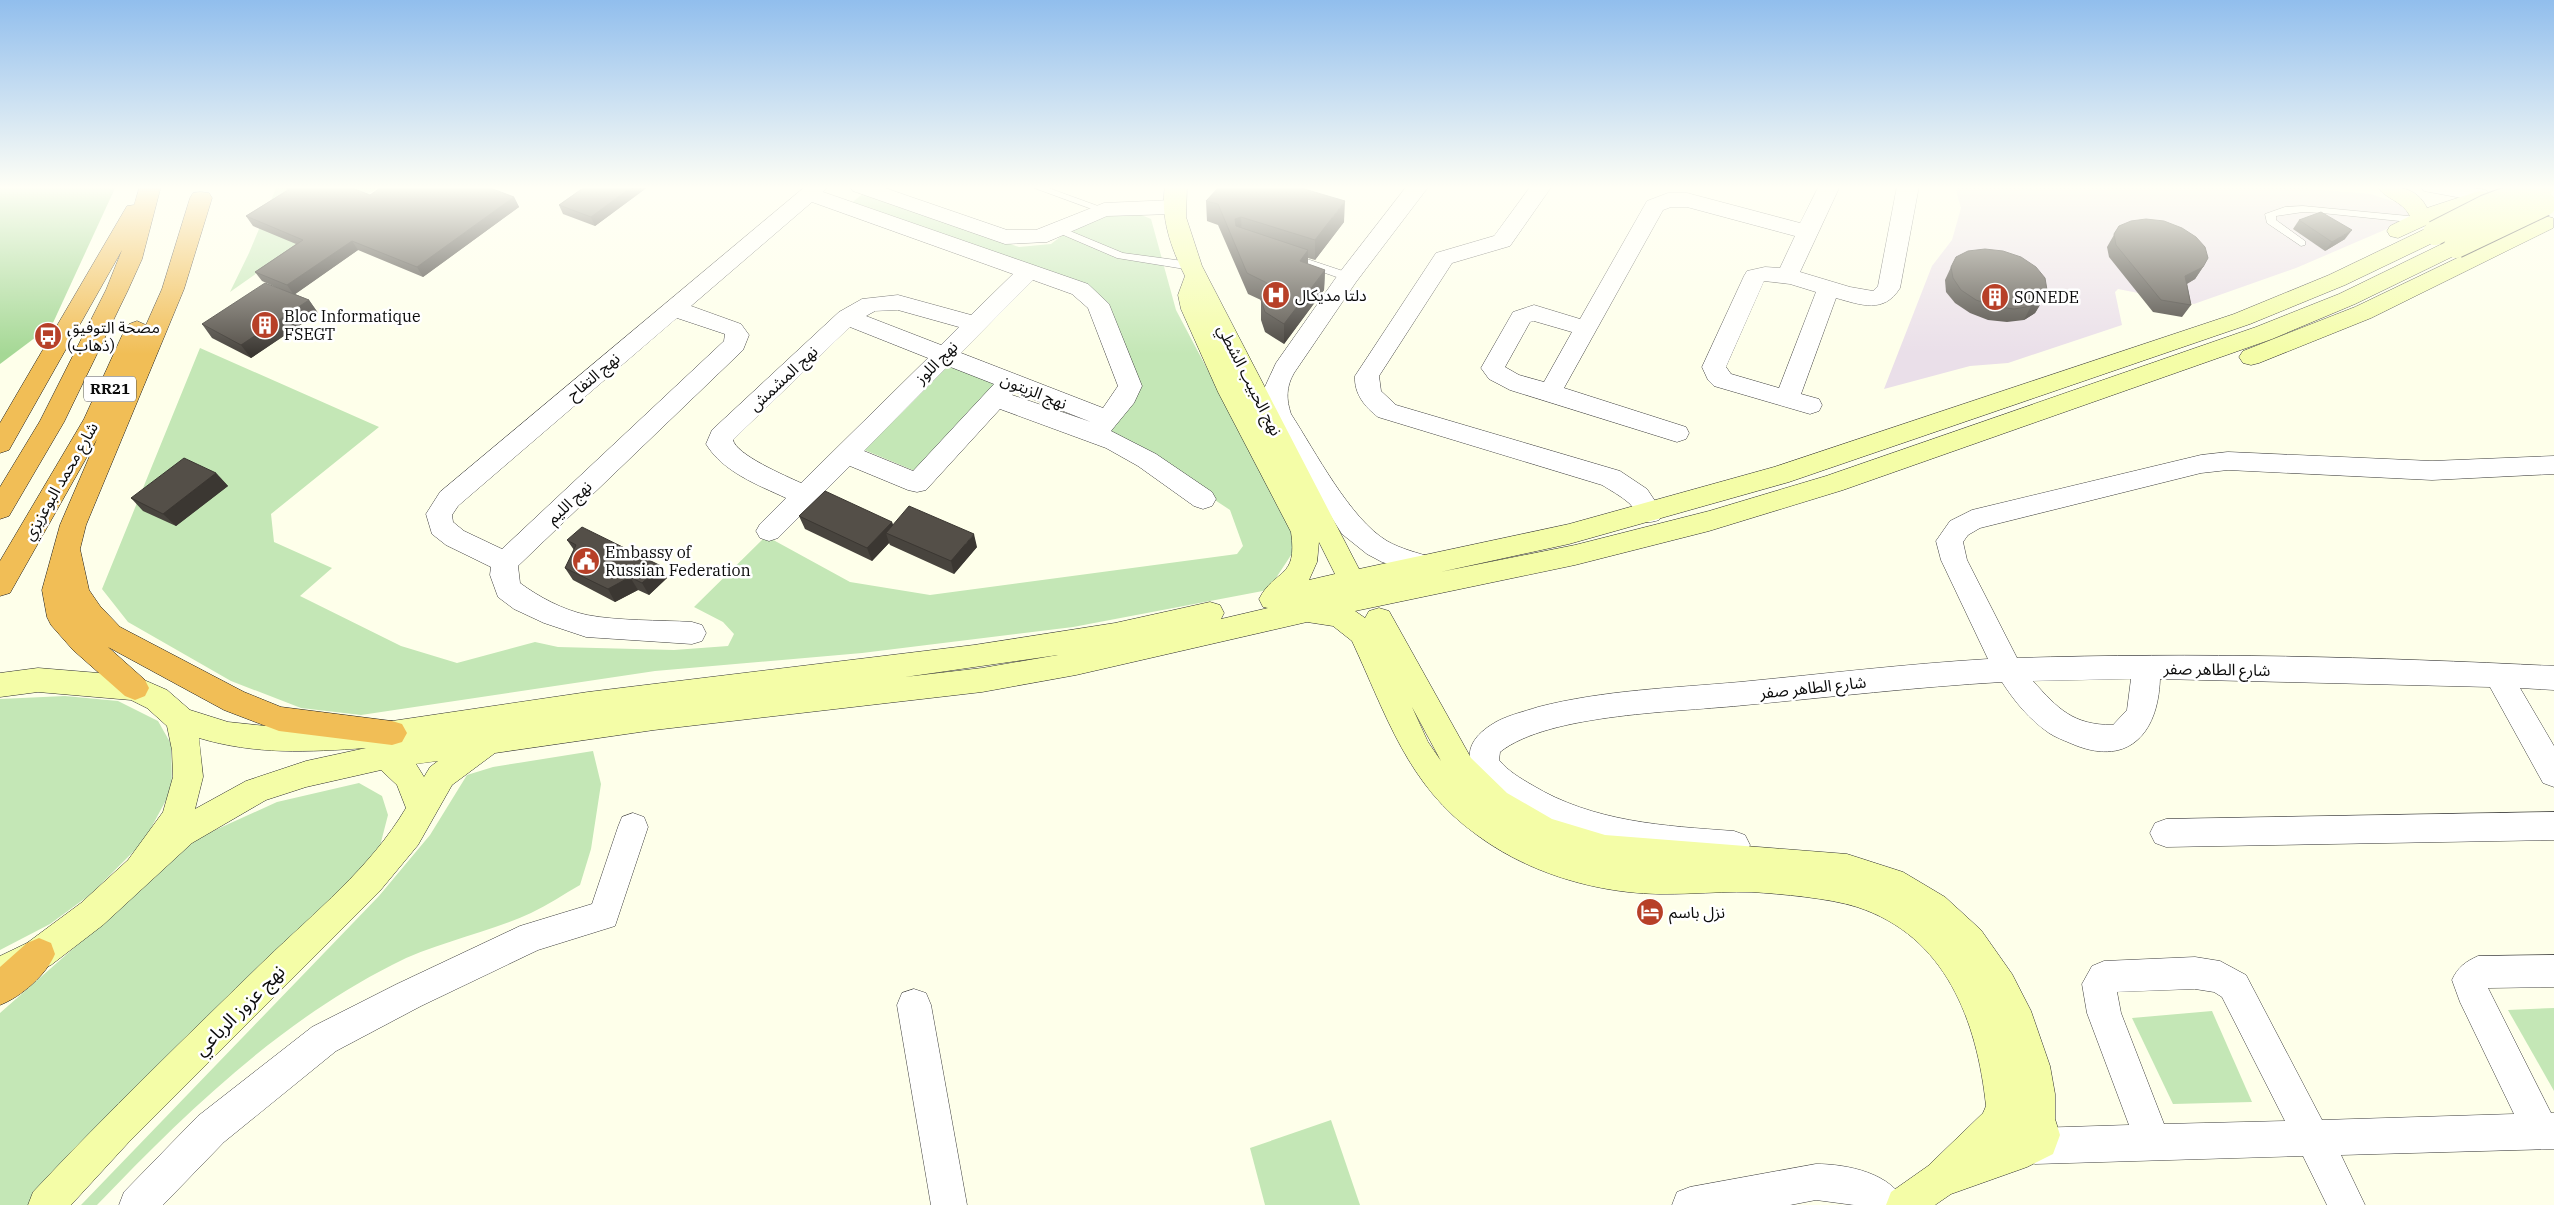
<svg xmlns="http://www.w3.org/2000/svg" width="2554" height="1205" font-family="'IBM Plex Serif','Noto Sans Arabic',serif">
	<style>
		.industrial { fill: #eadfe9 }
		.green { fill: #c4e7b6 }
		.forest { fill: #a5d895 }
		.lines { fill: none; stroke-linecap: round; stroke-linejoin: round }
		.lane-casing { stroke: #3e3e3e; stroke-width: 1 }
		.street-casing { stroke: #3e3e3e; stroke-width: 1 }
		.secondary-casing { stroke: #2d2d2d; stroke-width: 1 }
		.highway-casing { stroke: #1c1c1c; stroke-width: 1 }
		.lane { fill: #fff; fill-rule: evenodd }
		.street { fill: #fff; fill-rule: evenodd }
		.secondary { fill: #f4fda7; fill-rule: evenodd }
		.highway { fill: #f1be56; fill-rule: evenodd }
		.secondary-bridge-casing { stroke: #2d2d2d; stroke-width: 26; stroke-linecap: butt }
		.secondary-bridge { stroke: #f4fda7; stroke-width: 24 }
		.wall { fill: #48443e }
		.shaded-wall { fill: #3b3732 }
		.building { fill: #544f48; stroke: #3b3732 }
		.labels { text-anchor: middle; stroke-width: 5; stroke-linejoin: round; paint-order: stroke }
		.shield { fill: #fff; stroke: #545454; stroke-width: 1 }
		.shield-label { font-size: 15px; font-weight: bold; fill: #0b0b0b }
		.poi-label { font-size: 16px; fill: #0b0b0b; stroke: #fff; text-anchor: start }
		.street-label { font-size: 16px; fill: #0b0b0b; stroke: #fff }
		.near-street-label { font-size: 19px; fill: #0b0b0b; stroke: #fff }
	</style>
	<rect width="100%" height="100%" fill="#feffea"/>
	<!-- industrial -->
	<polygon class="industrial" points="1955,186 2273,186 2371,194 2403,205 2408,210 2409,215 2396,225 2296,268 2194,304 2118,289 2115,292 2122,325 2008,363 1970,366 1884,389 1932,266 1952,240 1961,208"/>
	<!-- green -->
	<g class="green">
		<polygon points="277,186 368,186 376,189 230,292 249,253"/>
		<polygon points="865,192 1019,247 1051,244 1073,227 1107,213 1134,212 1151,219 1176,310 1299,543 1268,590 1073,627 862,653 655,671 361,715 301,708 231,681 128,622 102,589 200,348 379,427 271,514 274,542 332,568 300,596 401,646 457,663 535,642 558,647 674,650 728,646 734,634 723,622 694,607 766,536 850,582 930,595 1237,554 1243,546 1230,510 1106,428 1138,388 1098,293 849,205"/>
		<polygon points="946,364 996,384 915,471 862,449"/>
		<polygon points="65,696 118,701 158,721 171,744 172,789 144,841 91,894 50,924 0,950 0,699"/>
		<path d="M593 751 601 784 591 849 580 885C564 894 548 905 531 913 486 934 436 942 392 965 278 1023 185 1113 97 1205H81L379 896 430 835 467 775 493 767Z"/>
		<polygon points="359,783 382,796 388,815 380,846 356,875 32,1205 0,1205 0,1013 134,895 169,851 277,802"/>
		<polygon points="2554,1008 2554,1091 2508,1010"/>
		<polygon points="2212,1011 2252,1102 2173,1104 2132,1018"/>
		<polygon points="1331,1120 1360,1205 1265,1205 1250,1148"/>
	</g>
	<!-- forest -->
	<polygon class="forest" points="0,186 116,186 52,325 0,364"/>
	<g class="lines">
		<!-- lane casing -->
		<g class="lane-casing">
			<g id="lane">
				<polygon points="1029,186 1043,186 1109,210 1108,212 1100,212"/>
				<polygon points="2303,206 2419,217 2424,220 2419,223 2322,213 2303,212 2276,216 2276,220 2305,241 2305,245 2301,246 2267,223 2265,214 2285,207"/>
				<polygon points="1058,226 1123,253 1191,262 1197,266 1191,270 1117,258 1054,231 1054,227"/>
				<polygon points="1292,254 1352,274 1354,277 1348,281 1288,260 1288,256"/>
			</g>
		</g>
		<!-- street casing -->
		<g class="street-casing">
			<g id="street">
				<path d="M806 186H828L823 192 1088 284 1109 304 1142 386 1134 403 1111 431 1156 454 1212 492 1216 499 1212 506 1203 509 1194 506 1138 466 1106 448 1000 409 926 490 917 492 908 490 850 466 778 538 769 541 760 538 756 531 760 524 786 498C758 485 723 472 706 444L712 430 839 312 862 299 898 295 971 315 1013 274 812 202 691 306 741 324 749 335 743 350 518 566 520 583C539 597 563 610 587 615 618 621 659 620 692 622L702 625 706 633 702 641 692 644 586 637 544 623 514 609 498 597 490 575 491 567 446 545 432 534 426 514 440 492ZM1033 280 1072 294 1088 308 1118 386 1103 408 961 353ZM898 310 959 327 941 345 866 316 875 311ZM677 318 725 334 724 341 502 549 464 531 453 522 452 515 458 506ZM850 327 928 358 801 483C786 476 736 455 733 440ZM948 366 994 384 913 471 864 451ZM1015 392 1091 422 1012 395Z"/>
				<polygon points="849,186 879,186 1007,230 1036,230 1104,203 1173,200 1181,202 1184,207 1181,212 1173,214 1107,216 1047,242 1005,244 853,191"/>
				<path d="M1407 186H1429L1356 282 1294 373C1286 387 1286 399 1291 414 1315 451 1350 519 1387 541 1401 549 1418 553 1434 558L1437 565 1434 572 1424 575 1382 562 1367 554 1342 534 1267 415 1263 391 1276 363 1340 272Z"/>
				<path d="M1531 186H1552L1510 246 1452 263 1379 376 1381 391 1396 405 1620 471 1647 489 1663 513 1659 520C1638 527 1641 515 1629 503 1621 496 1610 490 1602 485L1378 417C1365 407 1354 394 1355 376L1436 253 1494 236Z"/>
				<path d="M1819 186H1840L1800 272 1850 287 1873 291 1878 286 1897 186H1919L1900 288C1884 314 1861 305 1836 298L1801 394 1819 399 1822 405 1819 411 1810 414 1714 386 1708 380 1702 367 1744 276 1747 271 1765 267 1780 268 1795 236 1687 207H1671L1663 210 1564 388 1686 427 1689 433 1686 439 1677 442 1510 390 1489 379 1481 368 1513 312 1534 305 1580 319 1647 201 1668 193H1687L1800 223ZM1764 281 1790 284 1816 292 1779 388 1731 374 1726 367ZM1534 321 1572 332 1544 382 1519 375 1505 367 1530 322Z"/>
				<polygon points="2420,186 2462,186 2486,190 2489,195 2486,200 2478,201 2424,191"/>
				<path d="M2228 452 2432 461 2554 456V474L2432 480 2228 470 2201 473 1980 528 1968 535 1963 542 1967 560 2017 658C2196 652 2375 657 2554 666V690L2520 688 2554 746V787L2543 783 2490 687 2160 679C2158 736 2126 768 2070 743 2063 740 2055 737 2049 733 2029 719 2015 702 2002 682 1916 687 1831 697 1746 705 1682 712 1549 713 1500 752L1499 760C1508 771 1520 778 1532 785 1593 822 1664 826 1734 831L1745 835 1750 845 1745 855 1734 859C1653 853 1574 845 1503 799 1473 780 1452 750 1491 725 1504 716 1523 712 1538 707 1604 690 1673 688 1740 682 1823 674 1905 664 1988 659L1941 560 1936 541 1950 521 1972 510 2201 455ZM2131 679 2127 710 2113 725C2073 725 2058 709 2033 681Z"/>
				<polygon points="2554,812 2554,840 2166,847 2155,843 2150,833 2155,823 2166,819"/>
				<polygon points="633,813 644,817 648,827 615,926 538,950 421,1006 336,1051 224,1142 163,1205 119,1205 124,1192 198,1116 312,1027 397,984 520,926 592,904 618,827 622,817"/>
				<path d="M2554 955V987L2488 988 2551 1113H2554V1149L2341 1155 2365 1205H2327L2303 1156 2035 1164 2022 1159 2017 1146 2022 1133 2035 1128 2129 1125 2087 1013 2082 984 2092 966 2104 961 2195 957 2220 961 2246 975 2322 1120 2514 1114 2460 1002 2452 980C2458 967 2465 962 2478 956ZM2195 989 2214 992 2222 997 2285 1121 2164 1124 2121 1013 2117 992Z"/>
				<polygon points="914,989 926,993 931,1005 967,1205 931,1205 897,1005 902,993"/>
				<path d="M1816 1164C1847 1164 1893 1173 1906 1205H1854L1816 1200 1790 1205H1672L1677 1192 1690 1187Z"/>
			</g>
		</g>
		<!-- secondary casing -->
		<g class="secondary-casing">
			<g id="secondary">
				<path d="M1165 186H1187L1186 217 1202 266 1359 569 1569 524 1774 467 2234 314 2329 275 2427 228 2435 226 2443 228 2446 233 2443 238 2345 285 2250 324 1789 482 1569 544 1440 572 1575 545 1709 511 1826 476 2256 327 2339 294 2448 241 2456 239 2464 241 2467 246 2464 251 2355 304 2272 339 1843 490 1709 531 1575 565 1355 611 1365 618 1369 611 1379 608 1389 611 1471 758 1507 793 1552 819 1605 835 1847 854 1903 872 1945 897 1981 930 2012 974 2031 1011 2050 1066 2055 1094V1119L2060 1135 2053 1154 2027 1167 1951 1194 1935 1205H1886L1891 1192 1928 1166 1983 1113 1986 1106C1977 1021 1946 936 1857 907 1829 898 1781 894 1752 892 1711 891 1669 897 1628 892 1575 886 1520 867 1477 835 1407 785 1387 716 1352 641L1333 626 1307 622 1076 675 982 692 654 730 495 753 452 785 418 845 379 892 128 1143 71 1205H28L33 1192C108 1112 187 1036 265 960 314 913 371 867 406 808L397 785 381 770 306 787 266 800 192 843 103 925 51 965 0 989V956L27 943 81 903 128 860 163 812 173 777 172 750 167 726 147 708 131 700 38 692 0 697V673L38 668 135 676 167 690 190 710 228 722 266 726 307 727 392 721 588 692 974 645 1115 623 1210 602 1220 605 1224 613 1221 619 1268 608 1263 607 1259 599C1275 568 1298 580 1291 532L1218 392 1181 309 1178 295 1185 276C1171 248 1160 217 1165 186ZM1319 542 1335 574 1309 580 1317 562ZM1058 655 982 668 905 677ZM1412 707 1441 761 1428 742ZM199 738C255 755 309 752 366 748L306 761 246 781 195 809 203 777ZM438 761 430 767 424 777 416 764Z"/>
				<path d="M2377 186C2397 186 2417 187 2427 208L2479 191 2487 192 2490 197 2487 202 2448 215 2398 238 2390 236 2387 231 2390 226 2410 216C2402 200 2384 199 2377 186Z"/>
				<polygon points="2545,216 2553,218 2553,228 2371,318 2259,363 2251,365 2243,363 2239,357 2243,351 2355,307"/>
			</g>
		</g>
		<!-- highway casing -->
		<g class="highway-casing">
			<g id="highway">
				<polygon points="140,186 161,186 142,259 128,290 64,422 9,516 0,519 0,487 40,421 106,290 122,250 9,450 0,453 0,423 127,206 134,205"/>
				<polygon points="201,192 209,193 212,198 184,289 86,525 80,549 89,590 100,606 120,627 244,692 281,707 392,721 402,724 407,733 402,742 392,745 279,731 224,710 108,647 145,680 149,688 145,696 135,700 125,696 73,650 51,625 47,617 42,590 60,525 97,439 10,593 0,596 0,561 84,419 125,329 129,324 137,321 146,325 162,289 190,198 193,193"/>
				<path d="M39 938 51 943 55 954C47 974 21 997 0 1005V967L27 943Z"/>
			</g>
		</g>
		<!-- lane -->
		<use href="#lane" class="lane"/>
		<!-- street -->
		<use href="#street" class="street"/>
		<!-- secondary -->
		<use href="#secondary" class="secondary"/>
		<!-- highway -->
		<use href="#highway" class="highway"/>
		<!-- secondary-bridge casing -->
		<g class="secondary-bridge-casing">
			<g id="secondary-bridge">
				<polyline points="2435,233 2486,207 2542,186"/>
				<polyline points="2456,246 2544,204"/>
			</g>
		</g>
		<!-- secondary-bridge -->
		<use href="#secondary-bridge" class="secondary-bridge"/>
	</g>
	<!-- wall -->
	<g class="wall">
		<polygon points="284,186 370,195 514,197 519,207 423,277 358,250 295,294 309,300 318,313 251,358 212,338 202,324 282,290 262,281 255,272 296,244 253,226 246,216 287,190"/>
		<polygon points="586,186 649,186 595,226 563,214 559,205"/>
		<polygon points="1206,201 1344,222 1315,260 1308,258 1308,264 1325,270 1324,290 1284,344 1265,332 1261,320 1261,300 1248,294 1218,225 1207,221"/>
		<polygon points="2299,220 2345,239 2325,251 2293,229"/>
		<polygon points="2119,226 2203,267 2195,279 2187,284 2191,305 2182,317 2153,312 2109,257 2107,247"/>
		<polygon points="1951,267 2043,300 2035,313 2024,320 2007,322 1988,320 1970,313 1955,303 1946,292 1945,280"/>
		<polygon points="216,473 228,486 176,526 143,511 131,498"/>
		<polygon points="799,516 892,522 893,525 977,547 954,574 890,545 889,543 872,561 805,529"/>
		<polygon points="567,540 667,578 649,595 638,590 615,602 573,580 565,568 574,550"/>
	</g>
	<!-- shaded-wall -->
	<g class="shaded-wall">
		<polygon points="633,186 649,186 595,226 591,217"/>
		<polygon points="514,197 519,207 423,277 417,267"/>
		<polygon points="1345,201 1344,222 1315,260 1315,240"/>
		<polygon points="1241,217 1242,237 1236,239 1235,219"/>
		<polygon points="2352,230 2345,239 2325,251 2332,242"/>
		<polygon points="352,241 358,250 294,295 287,285"/>
		<polygon points="1308,250 1308,270 1300,261"/>
		<polygon points="2203,267 2195,279 2177,289 2185,276"/>
		<polygon points="1325,270 1324,290 1284,344 1284,324"/>
		<polygon points="309,300 318,313 251,358 241,345"/>
		<polygon points="2043,300 2035,313 2024,320 2031,306"/>
		<polygon points="216,473 228,486 176,526 163,514"/>
		<polygon points="892,522 896,535 886,533 889,543 872,561 867,548"/>
		<polygon points="974,534 977,547 954,574 951,561"/>
		<polygon points="661,566 667,578 649,595 642,583"/>
		<polygon points="630,577 638,590 615,602 608,589"/>
	</g>
	<!-- building -->
	<g class="building">
		<polygon points="284,186 347,186 370,195 383,186 485,186 514,197 417,267 352,241 287,285 255,272 303,240 246,216 290,189"/>
		<polygon points="586,186 633,186 591,217 559,205"/>
		<polygon points="1220,186 1294,186 1345,201 1315,240 1241,217 1235,219 1236,226 1308,250 1300,261 1325,270 1284,324 1265,312 1261,300 1267,283 1247,273 1218,204 1206,201"/>
		<polygon points="2321,212 2352,230 2332,242 2299,220"/>
		<polygon points="2146,219 2164,221 2182,228 2196,237 2205,247 2208,258 2203,267 2185,276 2191,305 2161,300 2116,245 2114,234 2119,226 2131,221"/>
		<polygon points="1985,249 2003,251 2021,257 2036,267 2045,278 2047,290 2043,300 2031,306 2014,309 1994,306 1976,300 1961,290 1953,278 1951,267 1956,257 1968,251"/>
		<polygon points="265,283 309,300 241,345 202,324"/>
		<polygon points="184,458 216,473 163,514 131,498"/>
		<polygon points="825,491 892,522 867,548 799,516"/>
		<polygon points="909,506 974,534 951,561 886,533"/>
		<polygon points="582,527 661,566 642,583 630,577 608,589 565,568 576,545 567,540"/>
	</g>
	<!-- sky -->
	<linearGradient id="sky" x2="0" y2="1"><stop stop-color="#91beed"/><stop offset="0.53" stop-color="#fffff6"/><stop offset="1" stop-color="#fffff6" stop-opacity="0"/></linearGradient>
	<rect width="2554" height="354" fill="url(#sky)"/>
	<!-- icons -->
	<defs>
		<g id="hospital-disc" transform="scale(1.4375)"><circle r="9.5" fill="#b74028" stroke="#fff"/><path d="M-5-5h3v3.5h4V-5h3V5h-3V1.5h-4V5h-3Z" fill="#fff"/></g>
		<g id="building-disc" transform="scale(1.4375)"><circle r="9.5" fill="#b74028" stroke="#fff"/><path d="M-4-6H4V6H1V3H-1V6H-4ZM-2.5-4.3h1.7v1.8h-1.7ZM.8-4.3h1.7v1.8H.8ZM-2.5-1h1.7V.8h-1.7ZM.8-1h1.7V.8H.8Z" fill="#fff"/></g>
		<g id="bus-disc" transform="scale(1.4375)"><circle r="9.5" fill="#b74028" stroke="#fff"/><path d="M-5-6H5V4H4V6H2V4H-2V6H-4V4H-5ZM-3.5-4V0h7V-4ZM-3.5 1.2v1.5H-2V1.2ZM2 1.2v1.5H3.5V1.2Z" fill="#fff"/></g>
		<g id="civic-disc" transform="scale(1.4375)"><circle r="9.5" fill="#b74028" stroke="#fff"/><path d="M-.6-6.5H3V-4.5H.6V-3L4-1V1h2V6H-6V1h2V-1L-.6-3ZM-1.2 2.5V6h2.4V2.5Z" fill="#fff"/></g>
		<g id="hotel-disc" transform="scale(1.4375)"><circle r="9.5" fill="#b74028" stroke="#fff"/><path d="M-6-4.5h1.5V1H6V5H4.5V3h-9V5H-6ZM-4 0a1.8 1.8 0 1 1 3.6 0ZM.5 0V-2.5h3Q6-2.5 6 0Z" fill="#fff"/></g>
	</defs>
	<g fill-rule="evenodd">
		<use href="#hospital-disc" x="1276" y="295"/>
		<use href="#building-disc" x="1995" y="297"/>
		<use href="#building-disc" x="265" y="325"/>
		<use href="#bus-disc" x="48" y="336"/>
		<use href="#civic-disc" x="586" y="561"/>
		<use href="#hotel-disc" x="1650" y="912"/>
	</g>
	<g class="labels">
		<!-- shield labels -->
		<rect class="shield" x="84" y="376.5" width="52" height="25" rx="4"/>
		<g class="shield-label">
			<text x="110" y="394">RR21</text>
		</g>
		<!-- poi labels -->
		<g class="poi-label">
			<text x="1295" y="301">دلتا مديكال</text>
			<text x="2014" y="303">SONEDE</text>
			<text x="284" y="322">Bloc Informatique<tspan x="284" dy="18">FSEGT</tspan></text>
			<text x="67" y="333">مصحة التوفيق<tspan x="67" dy="18">(ذهاب)</tspan></text>
			<text x="605" y="558">Embassy of<tspan x="605" dy="18">Russian Federation</tspan></text>
			<text x="1669" y="918">نزل باسم</text>
		</g>
		<!-- street labels -->
		<g class="street-label">
			<text transform="translate(936 362) rotate(-45)" y="6">نهج اللوز</text>
			<text transform="translate(593 376) rotate(-40)" y="6">نهج التفاح</text>
			<text transform="translate(783 378) rotate(-43)" y="6">نهج المشمش</text>
			<text transform="translate(1250 380) rotate(63)" y="6">نهج الحبيب الشطي</text>
			<text transform="translate(1034 391) rotate(22)" y="6">نهج الزيتون</text>
			<text transform="translate(60 481) rotate(-60)" y="6">شارع محمد البوعزيزي</text>
			<text transform="translate(569 502) rotate(-43)" y="6">نهج الليم</text>
			<text transform="translate(2217 669) rotate(1)" y="6">شارع الطاهر صفر</text>
			<text transform="translate(1813 687) rotate(-6)" y="6">شارع الطاهر صفر</text>
		</g>
		<!-- near-street labels -->
		<g class="near-street-label">
			<text transform="translate(239 1010) rotate(-45)" y="7">نهج عزوز الرباعي</text>
		</g>
	</g>
</svg>
